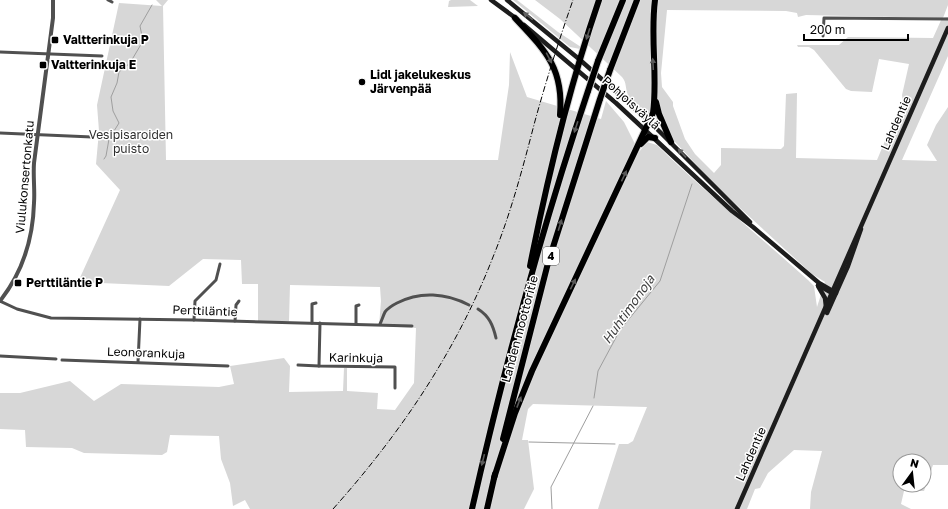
<svg xmlns="http://www.w3.org/2000/svg" width="948" height="509" font-family="'Golos Text',sans-serif">
	<style>
		.green { fill: #d7d7d7; fill-rule: evenodd }
		.lines { fill: none; stroke-linecap: round; stroke-linejoin: round }
		.stream { stroke: #9e9e9e; stroke-width: 1 }
		.minor-tunnel { stroke: #d9d9d9; stroke-width: 3; stroke-dasharray: 3 1.5; stroke-linecap: butt }
		.motorway-casing { stroke: #dbdbdb; stroke-width: 8 }
		.minor { stroke: #505050; stroke-width: 3 }
		.tertiary { stroke: #505050; stroke-width: 4 }
		.secondary { stroke: #1d1d1d; stroke-width: 4.5 }
		.motorway { stroke: #000; stroke-width: 6 }
		.rail { stroke: #000; stroke-width: 1; stroke-dasharray: 6 2 1 2; stroke-linecap: butt }
		.motorway-bridge-casing { stroke: #dbdbdb; stroke-width: 8; stroke-linecap: butt }
		.motorway-bridge { stroke: #000; stroke-width: 6 }
		.oneway { fill: #616161 }
		.oneway2 { fill: #595959 }
		.poi-dot { fill: #000; stroke: #fff; stroke-width: 1.5 }
		.labels { text-anchor: middle; stroke-width: 3; stroke-linejoin: round; paint-order: stroke }
		.shield { fill: #fff; stroke: #4c4c4c; stroke-width: 1 }
		.shield-label { font-size: 11px; font-weight: bold; fill: #000 }
		.poi-label { font-size: 12px; font-weight: bold; fill: #000; stroke: #fff; text-anchor: start }
		.street-label { font-size: 12px; fill: #000; stroke: #fff }
		.park-label { font-size: 12px; fill: #2e2e2e; stroke: #fff }
		.water-label { font-size: 13px; font-style: italic; fill: #3f3f3f; stroke: #fff }
	</style>
	<rect width="100%" height="100%" fill="#fff"/>
	<!-- green -->
	<g class="green">
		<path d="M156 0H168L163 6 166 160H498L509 85 510 52 527 97 601 119 606 101 624 122 639 152 647 142 657 145C706 193 758 235 808 280L814 286 817 307 825 282 812 274 717 187 649 114C643 111 630 101 628 95 625 88 627 83 622 77L560 19 535 0H948V5L943 18 948 17V56L902 160 937 161 927 145 936 125 948 107V465H933L924 491H904L901 504 911 509H810L811 492 822 451 794 450 768 473 760 488 755 489 747 509H598L619 444H628L633 441 647 407C609 406 572 405 533 404L528 409 522 440H528L534 489 524 509H250L245 500 233 506 230 483 221 459 219 436 170 435 167 452 162 455 84 453 72 448 26 447 25 430 0 429V393H20L70 381 94 401 121 384 219 387 234 384 230 366 284 358 290 366 289 392 343 391 344 368H347V391L378 393 377 409 395 410 414 383 416 328 379 326 381 301 380 287 290 285 289 321H258V284H242L241 260 203 259 169 286 78 282 120 190 96 164 99 131 97 105 119 3 162 6ZM667 10 786 11 797 13 798 17 806 15 942 18 933 38 848 37 839 45H797L798 47H809L814 50 846 89 851 91 872 92 879 59 909 64 902 95 903 103 899 118 895 117 877 160 796 158 797 93 786 94 784 146 781 149 721 148V165L714 173 695 154 685 139 673 106V102L662 87 661 73ZM900 461H924V485H900Z"/>
		<polygon points="451,0 470,0 478,6 448,7 449,1"/>
		<polygon points="513,0 517,0 558,32 581,47 580,49 570,47"/>
	</g>
	<g class="lines">
		<!-- stream -->
		<g class="stream">
			<polyline points="104,159 106,156 109,139 119,123 113,111 111,97 117,83 119,72 130,63 143,41 140,26 152,5"/>
			<polyline points="594,398 598,371 620,330 660,281 692,184"/>
			<polyline points="529,442 615,444"/>
			<polyline points="552,509 551,487 593,406"/>
		</g>
		<!-- minor-tunnel -->
		<polyline class="minor-tunnel" points="469,305 478,309"/>
		<!-- motorway casing -->
		<g class="motorway-casing">
			<g id="motorway">
				<path d="M515 18C545 50 564 68 560 115"/>
				<polyline points="598,61 623,0"/>
				<polyline points="610,70 637,0"/>
				<polyline points="656,102 659,114 671,142"/>
				<polyline points="641,144 648,137 655,138"/>
				<path d="M530 266C548 175 569 87 599 0"/>
				<polyline points="503,439 548,263 600,99"/>
				<path d="M494 478 515 413 532 371 653 113C658 77 650 38 655 0"/>
				<path d="M472 509C504 368 542 228 588 91"/>
				<polyline points="487,509 495,474"/>
			</g>
		</g>
		<!-- minor -->
		<g class="minor">
			<polyline points="108,0 112,2"/>
			<polyline points="823,36 824,18 948,19"/>
			<polyline points="0,52 102,56"/>
			<polyline points="0,133 92,137"/>
			<polyline points="0,301 17,309 51,318 194,320 412,326"/>
			<path d="M478 309C489 316 493 325 496 338"/>
			<polyline points="194,320 195,301 216,280 220,264"/>
			<polyline points="235,321 236,305 239,301"/>
			<polyline points="312,323 312,304 316,303"/>
			<polyline points="320,323 319,366 395,367 395,388"/>
			<polyline points="356,324 356,306 359,305"/>
			<path d="M380 324C382 320 383 316 385 312 388 308 393 305 397 303 420 291 446 293 469 305"/>
			<polyline points="0,356 56,359"/>
			<polyline points="62,360 228,366"/>
			<polyline points="138,362 140,319"/>
			<polyline points="298,365 319,366"/>
		</g>
		<!-- tertiary -->
		<path class="tertiary" d="M0 301C22 273 33 239 34 203 35 190 33 177 34 163L53 18V0"/>
		<!-- secondary -->
		<g class="secondary">
			<polyline points="491,0 517,19"/>
			<polyline points="507,0 579,59 649,121 750,222"/>
			<polyline points="524,25 616,103 732,211 753,227 819,283 836,293"/>
			<polyline points="818,285 832,293"/>
			<polyline points="818,286 825,298 826,307"/>
			<polyline points="827,313 848,266 861,229"/>
			<polyline points="737,509 948,28"/>
		</g>
		<!-- motorway -->
		<use href="#motorway" class="motorway"/>
		<!-- rail -->
		<path class="rail" d="M333 509C400 434 456 352 493 257 511 213 523 167 535 121 546 81 559 40 573 0"/>
		<!-- motorway-bridge casing -->
		<g class="motorway-bridge-casing">
			<g id="motorway-bridge">
				<polyline points="588,91 598,61"/>
				<polyline points="600,99 610,70"/>
			</g>
		</g>
		<!-- motorway-bridge -->
		<use href="#motorway-bridge" class="motorway-bridge"/>
	</g>
	<!-- one-way arrows -->
	<defs><path id="oneway-solid" d="M-6-.8H1V-3.2L6.5 0L1 3.2V.8H-6Z"/></defs>
	<g class="oneway">
		<use href="#oneway-solid" transform="translate(528 16) rotate(-143)"/>
		<use href="#oneway-solid" transform="translate(682 153) rotate(-133)"/>
	</g>
	<g class="oneway2">
		<use href="#oneway-solid" transform="translate(588 34) rotate(108)"/>
		<use href="#oneway-solid" transform="translate(549 58) rotate(62)"/>
		<use href="#oneway-solid" transform="translate(653 64) rotate(-93)"/>
		<use href="#oneway-solid" transform="translate(576 127) rotate(108)"/>
		<use href="#oneway-solid" transform="translate(624 176) rotate(-65)"/>
		<use href="#oneway-solid" transform="translate(560 225) rotate(-73)"/>
		<use href="#oneway-solid" transform="translate(573 284) rotate(-64)"/>
		<use href="#oneway-solid" transform="translate(519 402) rotate(-69)"/>
		<use href="#oneway-solid" transform="translate(483 460) rotate(104)"/>
	</g>
	<!-- markers -->
	<g class="poi-dot">
		<rect x="51" y="36" width="8" height="8" rx="2"/>
		<rect x="39" y="61" width="8" height="8" rx="2"/>
		<circle cx="362" cy="82" r="4"/>
		<rect x="14" y="279" width="8" height="8" rx="2"/>
	</g>
	<g class="labels">
		<!-- shield labels -->
		<rect class="shield" x="543" y="247" width="16" height="18" rx="3"/>
		<g class="shield-label">
			<text x="551" y="260">4</text>
		</g>
		<!-- poi labels -->
		<g class="poi-label">
			<text x="63" y="44">Valtterinkuja P</text>
			<text x="51" y="69">Valtterinkuja E</text>
			<text x="370" y="79">Lidl jakelukeskus<tspan x="370" dy="14">Järvenpää</tspan></text>
			<text x="26" y="287">Perttiläntie P</text>
		</g>
		<!-- street labels -->
		<g class="street-label">
			<text transform="translate(631 103) rotate(42)" y="4">Pohjoisväylä</text>
			<text transform="translate(896 123) rotate(-66)" y="4">Lahdentie</text>
			<text transform="translate(25 177) rotate(-85)" y="4">Viulukonsertonkatu</text>
			<text transform="translate(205 311) rotate(2)" y="4">Perttiläntie</text>
			<text transform="translate(520 329) rotate(-75)" y="4">Lahden moottoritie</text>
			<text transform="translate(146 353) rotate(2)" y="4">Leonorankuja</text>
			<text transform="translate(356 358) rotate(1)" y="4">Karinkuja</text>
			<text transform="translate(751 454) rotate(-66)" y="4">Lahdentie</text>
		</g>
		<!-- park labels -->
		<g class="park-label">
			<text x="131" y="139">Vesipisaroiden<tspan x="131" dy="14">puisto</tspan></text>
		</g>
		<!-- water labels -->
		<g class="water-label">
			<text transform="translate(628 309) rotate(-55)" y="5">Huhtimonoja</text>
		</g>
	</g>
	<!-- north arrow -->
	<g transform="translate(912 473) rotate(15)"><circle r="19" fill="#ffffff" stroke="#999999"/>
	<path d="M0-3L7 15L0 10L-7 15Z" fill="#000000"/>
	<text y="-6" font-size="11" font-weight="bold" text-anchor="middle" fill="#000000">N</text>
	</g>
	<!-- scale -->
	<path d="M804 34v6h104v-6" fill="none" stroke="#000000" stroke-width="2"/>
	<text x="810" y="34" font-size="12" fill="#000000" stroke="#ffffff" stroke-width="3" paint-order="stroke">200 m</text>
</svg>
